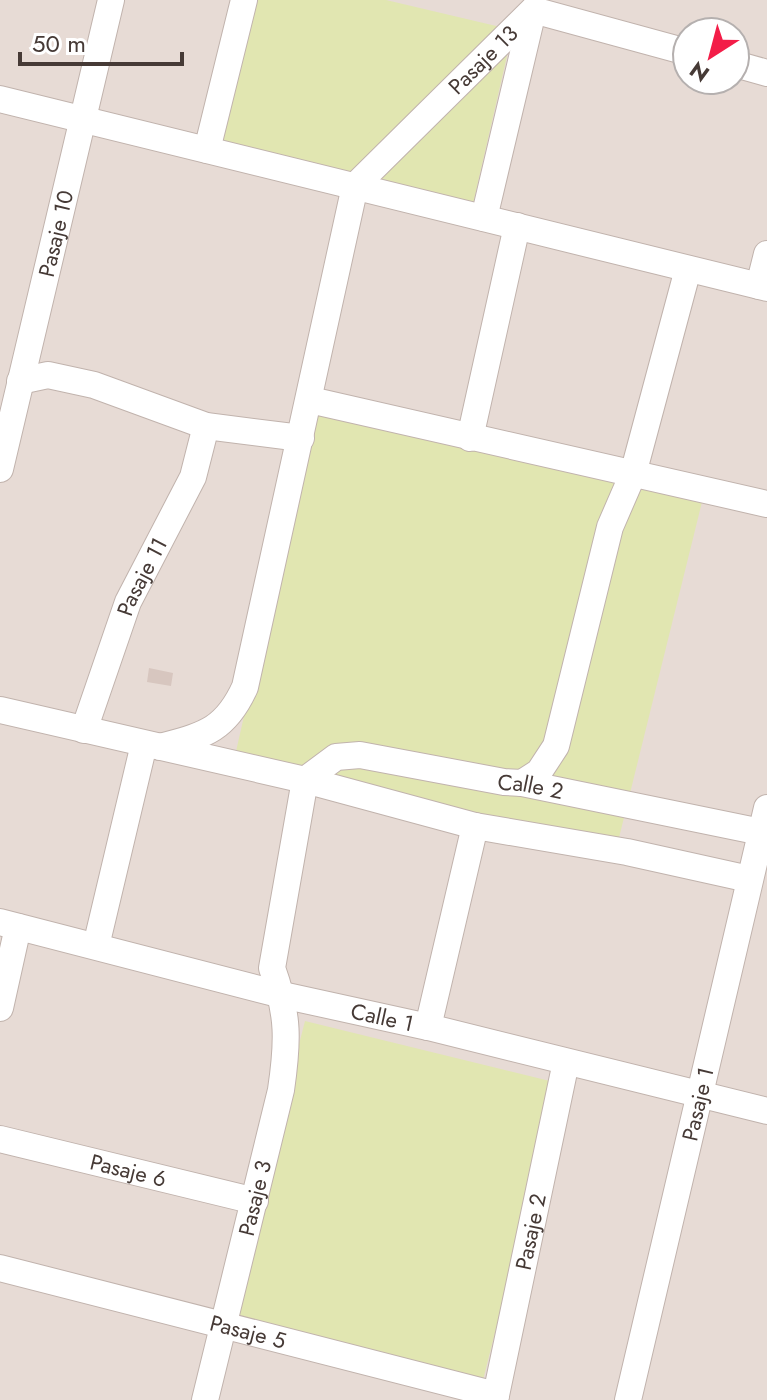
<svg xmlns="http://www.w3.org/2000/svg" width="767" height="1400" font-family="Jost,sans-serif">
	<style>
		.residential { fill: #e7dbd5; fill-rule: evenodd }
		.green { fill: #e1e6b1 }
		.building { fill: #d7c6bf }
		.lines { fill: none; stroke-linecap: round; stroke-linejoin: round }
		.minor-casing { stroke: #c1b3ad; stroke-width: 28 }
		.minor { stroke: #fff; stroke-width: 26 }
		.labels { text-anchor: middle; stroke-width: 7; stroke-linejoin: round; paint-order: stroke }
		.street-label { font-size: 22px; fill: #463a36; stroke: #fff }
	</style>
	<rect width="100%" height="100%" fill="#f3ebe7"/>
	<!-- residential -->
	<path class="residential" d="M0 0H767V1400H0ZM687 32H735V80H687Z"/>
	<!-- green -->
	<g class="green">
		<polygon points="255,0 386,0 513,30 470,217 218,155"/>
		<polygon points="314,408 702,502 614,858 232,769"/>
		<polygon points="305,1021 558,1083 481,1388 227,1325"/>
	</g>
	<!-- building -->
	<polygon class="building" points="149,668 173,673 171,686 147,682"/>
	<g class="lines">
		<!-- minor casing -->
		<g class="minor-casing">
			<g id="minor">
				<polyline points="735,64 767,73"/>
				<polyline points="0,99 767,288"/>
				<polyline points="207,150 244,0"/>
				<polyline points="484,218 533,11"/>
				<polyline points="759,286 767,254"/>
				<polyline points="20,381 48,375 94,385 206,426 301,438"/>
				<polyline points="310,400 767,504"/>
				<polyline points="470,438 517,226"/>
				<path id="s1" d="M0 469 111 0"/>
				<polyline points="0,710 305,780 475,826 627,852 749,879"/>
				<path id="s2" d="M84 730 128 602 193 477 206 426"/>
				<path id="s3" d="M160 747C204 735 225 731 245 687L355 186 533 10 687 52"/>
				<polyline points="522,783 539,772 556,746 610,527 633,474 688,269"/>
				<path id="s4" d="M0 922 282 995 428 1027 767 1111"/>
				<polyline points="96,946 144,744"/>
				<polyline points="0,1008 18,927"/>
				<polyline points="428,1027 475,826"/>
				<path id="s5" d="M0 1139 255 1201"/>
				<path id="s6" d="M0 1268 496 1395"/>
				<path id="s7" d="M205 1400 281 1090C288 1042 289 1015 272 968L305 780 336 757 360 755 504 782 522 783 761 832"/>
				<path id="s8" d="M495 1400 566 1062"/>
				<path id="s9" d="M628 1400 767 808"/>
			</g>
		</g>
		<!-- minor -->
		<use href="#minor" class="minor"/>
	</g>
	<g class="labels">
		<!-- street labels -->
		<g class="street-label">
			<text dy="8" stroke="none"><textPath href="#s3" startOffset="802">Pasaje 13</textPath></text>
			<text dy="8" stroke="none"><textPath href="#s1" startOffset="242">Pasaje 10</textPath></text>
			<text dy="8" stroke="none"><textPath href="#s2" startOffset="164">Pasaje 11</textPath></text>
			<text dy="8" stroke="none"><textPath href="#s7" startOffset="870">Calle 2</textPath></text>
			<text dy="8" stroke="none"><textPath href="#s4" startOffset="394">Calle 1</textPath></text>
			<text dy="8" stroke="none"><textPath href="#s9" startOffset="304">Pasaje 1</textPath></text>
			<text dy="8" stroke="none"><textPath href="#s5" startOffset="132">Pasaje 6</textPath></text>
			<text dy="8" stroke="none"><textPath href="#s7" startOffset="208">Pasaje 3</textPath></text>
			<text dy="8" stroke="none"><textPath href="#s8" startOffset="172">Pasaje 2</textPath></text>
			<text dy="8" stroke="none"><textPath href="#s6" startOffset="256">Pasaje 5</textPath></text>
		</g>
	</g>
	<!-- north arrow -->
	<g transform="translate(711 56) rotate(216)"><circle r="38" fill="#ffffff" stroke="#b5b0af" stroke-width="2"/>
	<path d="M0-6L14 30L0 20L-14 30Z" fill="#f31d48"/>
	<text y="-12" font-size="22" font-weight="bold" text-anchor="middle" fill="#463a36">N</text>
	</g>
	<!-- scale -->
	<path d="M20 52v12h162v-12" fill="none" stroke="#463a36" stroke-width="4"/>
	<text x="32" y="52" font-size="24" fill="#463a36" stroke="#ffffff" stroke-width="6" paint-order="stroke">50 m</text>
</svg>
